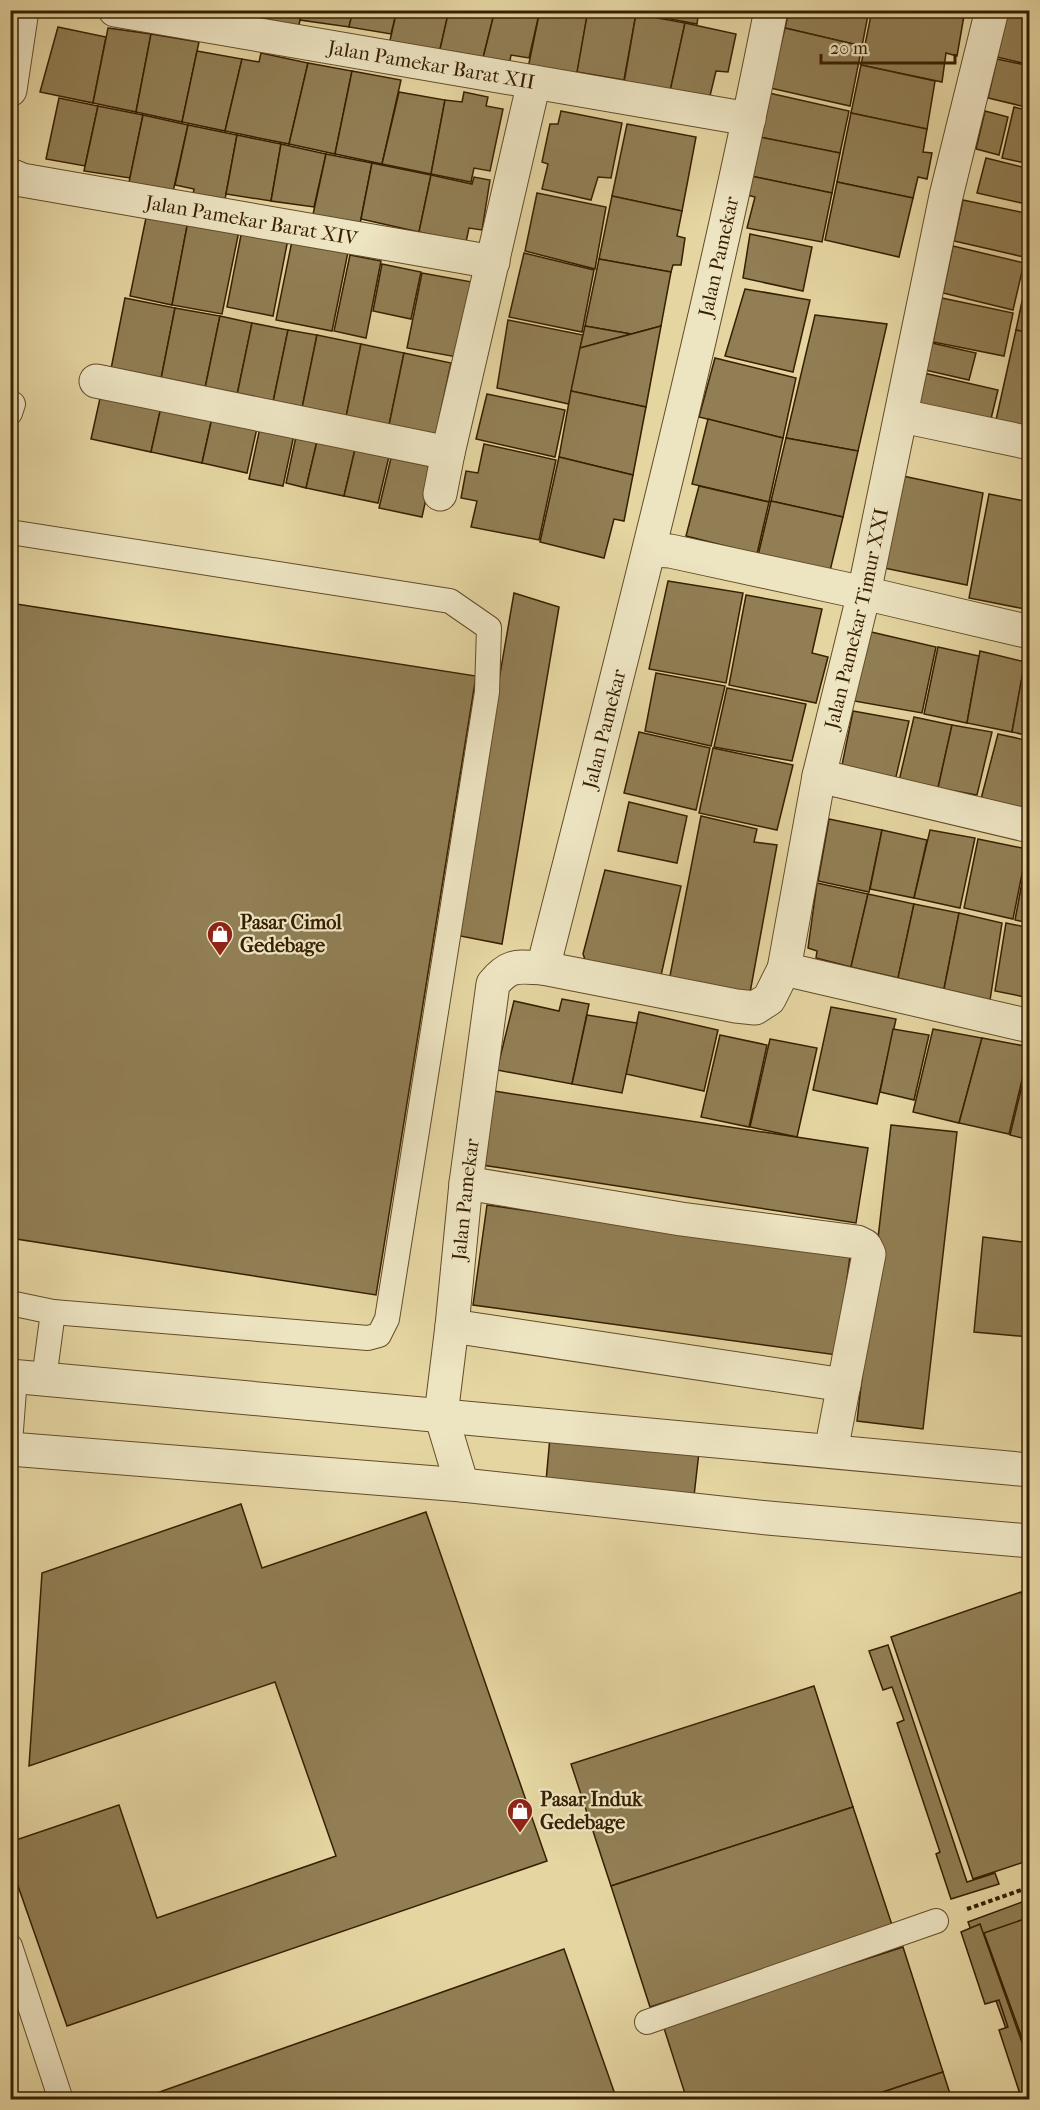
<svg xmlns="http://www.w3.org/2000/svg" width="1040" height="2110" font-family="'IM FELL French Canon',serif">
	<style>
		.building { fill: #917e54; stroke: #381f01; stroke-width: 1.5 }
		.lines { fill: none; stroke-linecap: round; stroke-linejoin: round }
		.service-casing { stroke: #634c29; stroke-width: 26 }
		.minor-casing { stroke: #634c29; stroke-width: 35 }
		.path { stroke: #381f01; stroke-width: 4; stroke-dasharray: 4.5 3; stroke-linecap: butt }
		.service { stroke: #ede4c2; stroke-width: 24 }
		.minor { stroke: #ede4c2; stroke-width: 33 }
		.labels { text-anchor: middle; stroke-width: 4.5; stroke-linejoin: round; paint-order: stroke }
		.street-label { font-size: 20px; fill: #381f01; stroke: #ede4c2 }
		.poi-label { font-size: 20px; font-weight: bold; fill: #381f01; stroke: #ede4c2; text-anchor: start }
	</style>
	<rect width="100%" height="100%" fill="#e4d5a1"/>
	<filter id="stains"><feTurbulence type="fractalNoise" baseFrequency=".00333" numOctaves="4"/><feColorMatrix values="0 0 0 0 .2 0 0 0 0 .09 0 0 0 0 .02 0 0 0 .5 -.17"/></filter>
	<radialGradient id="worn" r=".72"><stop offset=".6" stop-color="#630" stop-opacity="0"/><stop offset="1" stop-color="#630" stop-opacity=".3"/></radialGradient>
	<!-- building -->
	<g class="building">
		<polygon points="252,10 302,10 298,30 250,20"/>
		<polygon points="302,10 353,10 349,27 300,20"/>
		<polygon points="353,10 397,10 391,34 349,27"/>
		<polygon points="397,10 449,10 438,58 388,49"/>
		<polygon points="449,10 495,10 481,66 438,58"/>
		<polygon points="495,10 540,10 529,58 511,55 508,71 481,66"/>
		<polygon points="540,10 588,10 576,82 527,73"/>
		<polygon points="588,10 617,10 636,14 624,80 577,72"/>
		<polygon points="650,10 699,10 697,24 649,15"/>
		<polygon points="789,10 869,10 862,46 785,28"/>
		<polygon points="872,10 965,10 957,56 946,53 942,82 861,65"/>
		<polygon points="1007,12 1030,17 1030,65 997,57"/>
		<polygon points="636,14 685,23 669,96 623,88"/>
		<polygon points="685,23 736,34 728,72 716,71 708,104 669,96"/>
		<polygon points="58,27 106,37 93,103 40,92"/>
		<polygon points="108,28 151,34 136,112 93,103"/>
		<polygon points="785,28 862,46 850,106 770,88"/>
		<polygon points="151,34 199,42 182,122 136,112"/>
		<polygon points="197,51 242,59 225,131 182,122"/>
		<polygon points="261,53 308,63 289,144 225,131 242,59 259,62"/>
		<polygon points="997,59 1030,66 1030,108 988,98"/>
		<polygon points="308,63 352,71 335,154 289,144"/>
		<polygon points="861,65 935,81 927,129 851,113"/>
		<polygon points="352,71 401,80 382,164 335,154"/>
		<polygon points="399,92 445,100 431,174 382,164"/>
		<polygon points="464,92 488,97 486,106 503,109 490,171 474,168 471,182 431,174 445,100 462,102"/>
		<polygon points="769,93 849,111 840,153 760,137"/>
		<polygon points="59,98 98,106 85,166 46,159"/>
		<polygon points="98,106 143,115 130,178 84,171"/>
		<polygon points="1014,107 1030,111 1030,164 1002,158"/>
		<polygon points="561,111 622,123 611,178 598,177 591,200 542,189 548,164 542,162 550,124 558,124"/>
		<polygon points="985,111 1008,117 999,155 976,149"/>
		<polygon points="851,113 927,129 923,152 932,153 927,179 918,177 913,198 837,182"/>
		<polygon points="143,115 188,125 172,196 128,187"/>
		<polygon points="627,124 696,137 682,211 612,196"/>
		<polygon points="188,125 237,135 224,205 192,200 194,189 175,185"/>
		<polygon points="237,135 281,144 271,201 226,194"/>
		<polygon points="760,137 840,153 832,193 751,176"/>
		<polygon points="281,144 326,154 314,207 271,201"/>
		<polygon points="326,154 372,163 359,229 312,219"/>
		<polygon points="986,158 1030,169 1030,205 977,193"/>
		<polygon points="372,163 431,175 419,232 361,219"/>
		<polygon points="431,175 472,184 474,177 490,180 482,230 469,228 466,242 419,232"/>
		<polygon points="751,176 832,193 822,242 747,228 755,197 747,195"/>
		<polygon points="837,182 913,198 899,257 825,240"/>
		<polygon points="537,193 606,207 595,269 525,251"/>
		<polygon points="612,196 682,211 677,236 685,238 681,265 673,265 671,272 599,259"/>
		<polygon points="963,200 1030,214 1030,236 1024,257 954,241"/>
		<polygon points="147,213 188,221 172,305 130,296"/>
		<polygon points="188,221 239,231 222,314 172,305"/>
		<polygon points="242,230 288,239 273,316 227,307"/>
		<polygon points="750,234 812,247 803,291 743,278"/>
		<polygon points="292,241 348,252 332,331 276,320"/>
		<polygon points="953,246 1024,263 1013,310 943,293"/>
		<polygon points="524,253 594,270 582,332 509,317"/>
		<polygon points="350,255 381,261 366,338 334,331"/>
		<polygon points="599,259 671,272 661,326 631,334 585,326"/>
		<polygon points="382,264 421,272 411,319 373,311"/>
		<polygon points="422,273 472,282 457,357 407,348"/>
		<polygon points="1025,287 1030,288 1030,333 1016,330"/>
		<polygon points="745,289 810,300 793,372 725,356"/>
		<polygon points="125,298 175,308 160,384 110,374"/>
		<polygon points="942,298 1013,313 1004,356 933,342"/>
		<polygon points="175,308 220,316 204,393 160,384"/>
		<polygon points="815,315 887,324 858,451 786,438"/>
		<polygon points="220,316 252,323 236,400 204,393"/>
		<polygon points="508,320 583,335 569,404 497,388"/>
		<polygon points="252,323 288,330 272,407 236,400"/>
		<polygon points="585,326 631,334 580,348"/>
		<polygon points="661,326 646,407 571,391 580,348"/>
		<polygon points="288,330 317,335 301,413 272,407"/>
		<polygon points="1016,330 1030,333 1030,436 994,429"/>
		<polygon points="317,335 361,344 345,422 301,413"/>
		<polygon points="932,343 976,353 969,380 925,370"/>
		<polygon points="361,344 404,353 388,430 345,422"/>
		<polygon points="404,353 451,363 435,439 388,430"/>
		<polygon points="715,358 796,378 783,438 699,417"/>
		<polygon points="924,373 998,390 989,427 916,410"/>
		<polygon points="571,391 646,407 633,475 559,457"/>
		<polygon points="101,394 161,407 151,452 91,439"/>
		<polygon points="487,394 565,410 555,457 476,439"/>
		<polygon points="161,407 212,418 202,463 151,452"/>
		<polygon points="212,418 257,428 247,473 202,463"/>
		<polygon points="708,419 783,438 769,502 692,484"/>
		<polygon points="261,423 295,430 283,486 249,479"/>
		<polygon points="297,432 318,437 306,488 286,483"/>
		<polygon points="318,437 356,445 344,496 306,488"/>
		<polygon points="786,438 858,451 843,517 771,501"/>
		<polygon points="484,444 556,460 539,540 471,527 477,501 461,498 466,471 478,473"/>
		<polygon points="356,445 390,452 378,503 344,496"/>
		<polygon points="559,457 633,475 624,521 614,519 604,558 540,542"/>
		<polygon points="391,458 433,467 422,517 379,508"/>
		<polygon points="903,476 983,493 967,585 884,568"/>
		<polygon points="699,486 769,502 757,554 686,536"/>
		<polygon points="989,494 1030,502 1030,610 969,598"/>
		<polygon points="771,501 843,517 829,575 756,564"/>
		<polygon points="668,581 743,593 726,683 649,669"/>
		<polygon points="514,593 559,607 502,944 455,935"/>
		<polygon points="746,595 822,609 812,653 828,657 816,703 729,685"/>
		<polygon points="10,603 476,676 376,1295 10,1238"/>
		<polygon points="867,631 936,647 922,713 854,701"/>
		<polygon points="938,647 979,656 967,723 924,714"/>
		<polygon points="980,651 1025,662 1012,732 967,723"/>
		<polygon points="1026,655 1030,656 1030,736 1012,732"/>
		<polygon points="656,673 725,686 711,746 645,731"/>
		<polygon points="727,688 806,704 792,761 714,747"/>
		<polygon points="853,711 909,721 895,781 841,770"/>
		<polygon points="914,717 952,725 938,788 899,781"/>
		<polygon points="952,725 992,732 977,795 938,788"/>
		<polygon points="639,732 710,748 696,810 624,793"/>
		<polygon points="998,734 1030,741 1030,810 981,799"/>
		<polygon points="713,748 793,765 777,830 699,813"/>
		<polygon points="629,802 687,816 677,863 618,851"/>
		<polygon points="701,816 757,829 754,842 777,845 750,993 669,981"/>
		<polygon points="829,819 882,830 869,892 818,881"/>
		<polygon points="882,830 927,840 914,898 870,889"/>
		<polygon points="930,830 975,838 960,908 914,898"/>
		<polygon points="978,839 1027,849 1013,919 964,908"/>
		<polygon points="1028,850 1030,850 1030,923 1015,920"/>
		<polygon points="605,870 681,886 660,980 587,965 583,954"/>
		<polygon points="817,883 868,894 851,967 816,958 817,951 808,948"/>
		<polygon points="868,894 914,904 898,978 851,967"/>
		<polygon points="914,904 959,913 944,989 898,978"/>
		<polygon points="959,913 1002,923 990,1000 944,989"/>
		<polygon points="1006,923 1030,928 1030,998 995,991"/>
		<polygon points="562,999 589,1004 572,1084 497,1070 514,1001 559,1011"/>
		<polygon points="831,1007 896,1019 877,1104 813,1090"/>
		<polygon points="639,1012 718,1030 704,1091 626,1074"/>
		<polygon points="587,1015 637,1023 622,1093 572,1084"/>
		<polygon points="893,1029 929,1035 914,1100 880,1092"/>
		<polygon points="933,1029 982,1038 959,1123 913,1112"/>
		<polygon points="720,1035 767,1045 749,1127 701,1117"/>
		<polygon points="982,1038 1030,1047 1009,1134 959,1123"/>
		<polygon points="770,1039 817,1048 797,1137 750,1127"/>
		<polygon points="1030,1053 1030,1140 1010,1135"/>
		<polygon points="494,1091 868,1148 856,1223 482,1165"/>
		<polygon points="891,1125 957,1132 923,1429 857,1421"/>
		<polygon points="487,1205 850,1256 837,1355 473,1305"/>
		<polygon points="983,1237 1030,1243 1030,1337 974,1332"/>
		<polygon points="550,1437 699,1452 694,1496 546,1481"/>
		<polygon points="241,1504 262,1568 426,1512 547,1861 67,2026 10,1863 10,1842 119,1805 157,1918 336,1856 275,1682 29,1766 42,1573"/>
		<polygon points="1021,1592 1030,1617 1030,1860 973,1879 891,1637"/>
		<polygon points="888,1645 967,1882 995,1873 999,1884 951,1899 936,1854 940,1852 897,1723 904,1720 892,1687 883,1690 869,1651"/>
		<polygon points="814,1686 853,1807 611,1886 571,1764"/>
		<polygon points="853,1807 893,1928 650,2007 611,1886"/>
		<polygon points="1030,1899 1030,2096 968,1922"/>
		<polygon points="1030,1917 1030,2060 984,1933"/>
		<polygon points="980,1924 1030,2065 1030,2100 1022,2100 999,2030 1008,2027 999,2000 985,2004 961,1932"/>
		<polygon points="903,1947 943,2072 859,2100 687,2100 663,2025"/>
		<polygon points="564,1949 617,2100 137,2100"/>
		<polygon points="943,2072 952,2100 859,2100"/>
	</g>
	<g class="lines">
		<!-- service casing -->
		<g class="service-casing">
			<g id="service">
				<polyline points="10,413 13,404"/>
				<polyline points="10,532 450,601 489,628 487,692 387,1319 379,1335 368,1338 53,1312 10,1303"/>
				<polyline points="44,1379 53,1312"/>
				<polyline points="10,1443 15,1377"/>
				<polyline points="10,1946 61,2100"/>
				<polyline points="647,2022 936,1921"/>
			</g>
		</g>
		<!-- minor casing -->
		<g class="minor-casing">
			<g id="minor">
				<path id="s1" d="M115 10 749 119"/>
				<polyline points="10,90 22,10"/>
				<path id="s2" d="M10 175 22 180 493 262"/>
				<polyline points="96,381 448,453"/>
				<polyline points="902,416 1030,443"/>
				<polyline points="440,494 448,453 534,82"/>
				<polyline points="650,550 670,551 864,593 1030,632"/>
				<polyline points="819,776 1030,826"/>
				<path id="s3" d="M543 968 736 1006 755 1008 769 999 784 969 819 776 864 593 946 196 992 10"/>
				<polyline points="784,969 1030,1026"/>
				<polyline points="466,1183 681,1219 857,1242 865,1246 869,1254 831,1451"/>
				<polyline points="452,1326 844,1385"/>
				<polyline points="10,1376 1030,1470"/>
				<polyline points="10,1449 462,1485 768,1518 1030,1541"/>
				<path id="s4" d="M462 1485 441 1415 452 1326 466 1183 493 984C510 963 518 967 543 968 624 650 707 332 771 10"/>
			</g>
		</g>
		<!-- path -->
		<polyline class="path" points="967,1909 1030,1887"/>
		<!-- service -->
		<use href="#service" class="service"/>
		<!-- minor -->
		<use href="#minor" class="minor"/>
	</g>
	<!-- icons -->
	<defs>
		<g id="shop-pin" transform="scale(1.35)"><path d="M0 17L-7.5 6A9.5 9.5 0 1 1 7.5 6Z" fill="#8f2418" stroke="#ede4c2"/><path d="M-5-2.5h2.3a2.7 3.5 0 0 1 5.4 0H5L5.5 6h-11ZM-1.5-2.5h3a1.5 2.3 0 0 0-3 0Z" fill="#fff"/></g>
	</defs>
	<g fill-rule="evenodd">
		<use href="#shop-pin" x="220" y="934"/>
		<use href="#shop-pin" x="520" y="1811"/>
	</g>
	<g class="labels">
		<!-- street labels -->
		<g class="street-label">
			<text dy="7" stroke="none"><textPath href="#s1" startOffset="321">Jalan Pamekar Barat XII</textPath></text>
			<text dy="7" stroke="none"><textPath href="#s2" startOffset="246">Jalan Pamekar Barat XIV</textPath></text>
			<text dy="7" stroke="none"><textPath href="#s4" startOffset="1296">Jalan Pamekar</textPath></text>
			<text dy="7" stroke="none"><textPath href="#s3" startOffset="624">Jalan Pamekar Timur XXI</textPath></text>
			<text dy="7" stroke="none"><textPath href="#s4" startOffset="810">Jalan Pamekar</textPath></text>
			<text dy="7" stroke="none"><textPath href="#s4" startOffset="290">Jalan Pamekar</textPath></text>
		</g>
		<!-- poi labels -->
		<g class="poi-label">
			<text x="240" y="929">Pasar Cimol<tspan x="240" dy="23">Gedebage</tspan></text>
			<text x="540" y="1806">Pasar Induk<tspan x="540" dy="23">Gedebage</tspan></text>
		</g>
	</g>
	<!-- margin -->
	<rect width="1040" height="2110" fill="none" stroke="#e4d5a1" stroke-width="36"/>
	<rect x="12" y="12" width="1016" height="2086" fill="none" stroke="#381f01" stroke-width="3"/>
	<rect x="18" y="18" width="1004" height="2074" fill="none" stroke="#381f01" stroke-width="1.5"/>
	<!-- scale -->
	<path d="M821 54v9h134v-9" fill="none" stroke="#381f01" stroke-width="3"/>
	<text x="830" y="54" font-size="18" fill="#381f01" stroke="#ede4c2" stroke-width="4.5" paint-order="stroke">20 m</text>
	<rect width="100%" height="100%" filter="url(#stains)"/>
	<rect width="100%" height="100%" fill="url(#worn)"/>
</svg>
